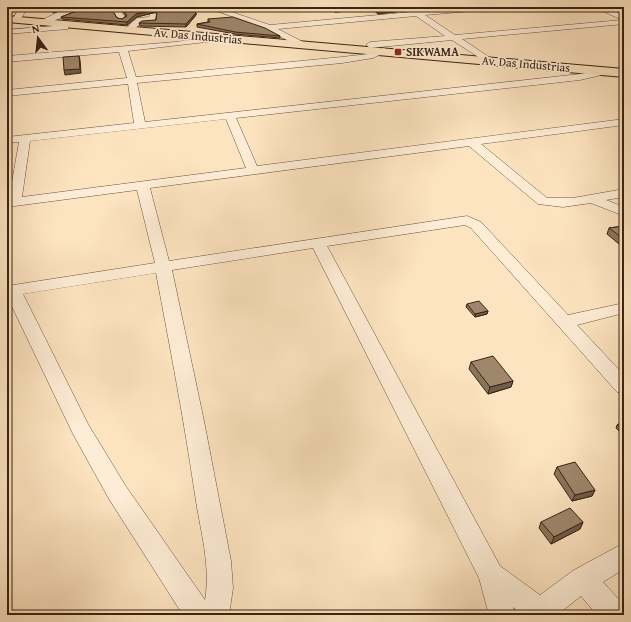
<svg xmlns="http://www.w3.org/2000/svg" width="631" height="622" font-family="'Gentium Book Plus',serif">
	<style>
		.lines { fill: none; stroke-linecap: round; stroke-linejoin: round }
		.minor-casing { stroke: #6b533d; stroke-width: 1 }
		.major-casing { stroke: #3a2311; stroke-width: 2 }
		.minor { fill: #feedd6; fill-rule: evenodd }
		.major { fill: #fde4c0; fill-rule: evenodd }
		.wall { fill: #89745d; stroke: #3a2311 }
		.shaded-wall { fill: #6f5e4c; stroke: #3a2311 }
		.building { fill: #9f876c; stroke: #3a2311 }
		.poi-dot { fill: #8f2418; stroke: #feedd6; stroke-width: 1.5 }
		.labels { text-anchor: middle; stroke-width: 3.5; stroke-linejoin: round; paint-order: stroke }
		.far-street-label { font-size: 12px; fill: #3a2311; stroke: #feedd6 }
		.far-poi-label { font-size: 12px; font-weight: bold; fill: #3a2311; stroke: #feedd6; text-anchor: start }
	</style>
	<rect width="100%" height="100%" fill="#fde4c0"/>
	<filter id="stains"><feTurbulence type="fractalNoise" baseFrequency=".005" numOctaves="4"/><feColorMatrix values="0 0 0 0 .2 0 0 0 0 .09 0 0 0 0 .02 0 0 0 .5 -.17"/></filter>
	<radialGradient id="worn" r=".72"><stop offset=".6" stop-color="#630" stop-opacity="0"/><stop offset="1" stop-color="#630" stop-opacity=".3"/></radialGradient>
	<g class="lines">
		<!-- minor casing -->
		<g class="minor-casing">
			<g id="minor">
				<polygon points="20,7 28,7 19,22 13,22 12,20"/>
				<polygon points="78,7 90,7 45,24 38,22 60,11"/>
				<polygon points="121,7 131,7 121,12 126,18 122,20 119,20 113,11"/>
				<polygon points="206,7 217,7 270,25 411,12 415,10 419,12 471,7 499,7 495,9 425,15 455,35 622,20 594,7 604,7 624,15 624,24 462,39 492,59 493,61 489,64 452,40 370,48 366,45 370,42 445,36 416,16 278,29 305,43 306,45 302,48 266,29"/>
				<polygon points="150,14 156,14 155,21 142,22 131,32 124,30 137,18 149,17"/>
				<polygon points="65,25 68,25 68,29 7,34 7,30"/>
				<path d="M220 36 224 38 223 40 128 51 136 77 342 57 368 54 384 48 388 51 373 58 342 63 137 83 145 122 580 74 610 69V73L580 80 236 118 257 166 624 119V125L481 144 547 198H573L624 189V197L606 200 624 207V216L591 203 563 207 538 204 469 146 150 188 169 261 467 216 481 222 568 315 624 303V313L577 325 624 375V394L617 392 471 228 465 225 327 246 500 566 540 595 574 570 624 543V569L603 582 624 605V615H597L581 596 557 615H522L513 607 515 615H489L479 578 313 248 172 270 204 421 231 561 233 588 229 615H183L109 499 73 434 7 296V286L155 263 137 190 7 207V199H9L19 142 7 143V137L134 123 128 84 7 96V90L127 78 119 52 7 62V56L175 42ZM226 119 246 168 22 197 30 141ZM156 273C170 347 184 420 195 495 200 529 211 566 205 600L125 485 88 424 23 294Z"/>
			</g>
		</g>
		<!-- major casing -->
		<g class="major-casing">
			<polygon id="major" points="7,16 624,69 624,77 7,22"/>
		</g>
		<!-- minor -->
		<use href="#minor" class="minor"/>
		<!-- major -->
		<use href="#major" class="major"/>
	</g>
	<!-- wall -->
	<g class="wall">
		<polygon points="87,7 118,7 112,10 117,18 122,19 126,16 123,12 123,10 129,7 196,13 196,15 186,27 140,26 139,23 156,20 157,13 156,12 137,17 127,25 62,19 61,17"/>
		<polygon points="329,7 399,7 402,11 378,14 372,9 335,12"/>
		<polygon points="208,19 280,36 280,38 235,34 197,27 197,24 208,22"/>
		<polygon points="624,226 624,243 619,244 607,234 609,228"/>
		<polygon points="467,304 488,311 487,314 475,317 466,307"/>
		<polygon points="471,362 513,381 511,387 488,394 469,369"/>
		<polygon points="624,421 624,436 616,428 617,425"/>
		<polygon points="557,467 595,490 592,496 572,501 554,474"/>
		<polygon points="541,522 583,522 580,529 551,544 539,528"/>
	</g>
	<!-- shaded-wall -->
	<g class="shaded-wall">
		<polygon points="64,7 73,7 53,13 52,10"/>
		<polygon points="113,7 118,7 112,11 111,8"/>
		<polygon points="366,7 372,7 372,9 335,12 335,10"/>
		<polygon points="402,9 402,11 378,14 378,11"/>
		<polygon points="156,10 156,12 137,17 127,25 127,22 136,14"/>
		<polygon points="196,13 196,15 186,27 186,24"/>
		<polygon points="79,56 80,60 81,73 65,75 64,70"/>
		<polygon points="621,237 624,237 624,243 619,244"/>
		<polygon points="488,311 487,314 475,317 475,314"/>
		<polygon points="513,381 511,387 488,394 490,387"/>
		<polygon points="595,490 592,496 572,501 575,495"/>
		<polygon points="583,522 580,529 551,544 554,537"/>
	</g>
	<!-- building -->
	<g class="building">
		<polygon points="54,7 64,7 52,10"/>
		<polygon points="87,7 113,7 111,8 117,18 122,19 127,16 123,10 129,7 190,7 196,13 186,24 139,23 142,21 156,20 157,12 156,10 136,14 127,22 61,17"/>
		<polygon points="332,7 366,7 335,10"/>
		<polygon points="373,7 399,7 402,9 378,11"/>
		<polygon points="233,17 265,28 280,36 235,32 197,24 210,22 208,19"/>
		<polygon points="79,56 80,69 64,70 63,57"/>
		<polygon points="624,226 624,237 621,237 609,228"/>
		<polygon points="479,301 488,311 475,314 467,304"/>
		<polygon points="493,356 513,381 490,387 471,362"/>
		<polygon points="624,421 624,431 617,425"/>
		<polygon points="575,462 595,490 575,495 557,467"/>
		<polygon points="570,508 583,522 554,537 541,522"/>
	</g>
	<!-- markers -->
	<rect class="poi-dot" x="394" y="48" width="8" height="8" rx="2"/>
	<g class="labels">
		<!-- far-street labels -->
		<g class="far-street-label">
			<text transform="translate(198 36) rotate(5)" y="4">Av. Das Industrias</text>
			<text transform="translate(526 64) rotate(5)" y="4">Av. Das Industrias</text>
		</g>
		<!-- far-poi labels -->
		<g class="far-poi-label">
			<text x="406" y="56">SIKWAMA</text>
		</g>
	</g>
	<!-- margin -->
	<rect width="631" height="622" fill="none" stroke="#fde4c0" stroke-width="24"/>
	<rect x="8" y="8" width="615" height="606" fill="none" stroke="#3a2311" stroke-width="2"/>
	<rect x="12" y="12" width="607" height="598" fill="none" stroke="#3a2311"/>
	<!-- north arrow -->
	<g transform="translate(38 38) rotate(345)" stroke="#feedd6" stroke-width="3" paint-order="stroke">
	<path d="M0-3L7 15L0 10L-7 15Z" fill="#3a2311"/>
	<text y="-6" font-size="11" font-weight="bold" text-anchor="middle" fill="#3a2311">N</text>
	</g>
	<rect width="100%" height="100%" filter="url(#stains)"/>
	<rect width="100%" height="100%" fill="url(#worn)"/>
</svg>
